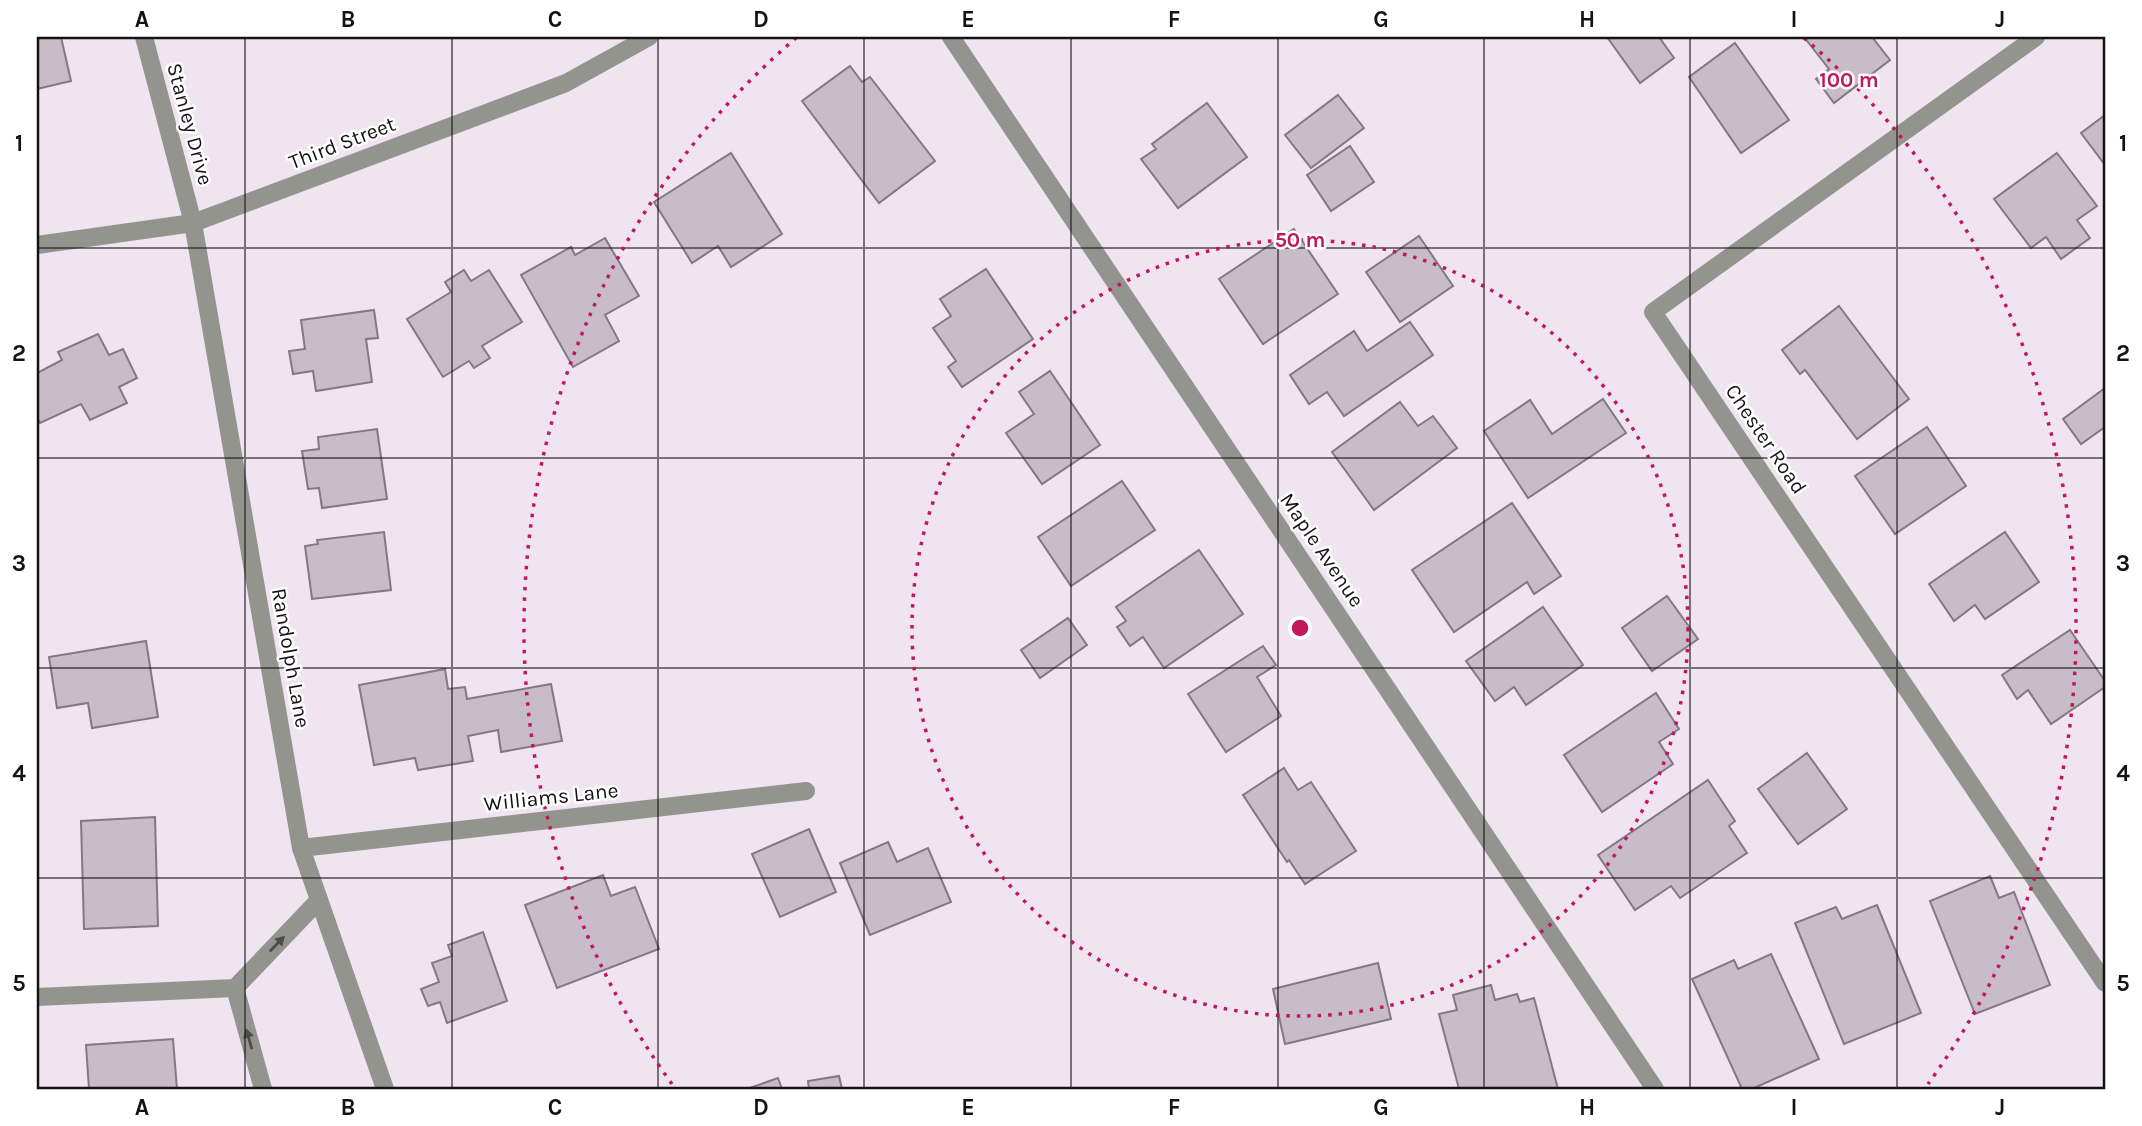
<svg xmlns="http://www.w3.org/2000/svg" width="2142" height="1126" font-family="Karla,sans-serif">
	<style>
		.building { fill: #c7bcc8; stroke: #837984; stroke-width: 2 }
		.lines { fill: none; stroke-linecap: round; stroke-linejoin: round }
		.service { stroke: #94948e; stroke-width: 18 }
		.minor { stroke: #94948e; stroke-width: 18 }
		.oneway { fill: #4e4c4b }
		.grid { fill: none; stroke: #151115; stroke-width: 2; stroke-opacity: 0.55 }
		.ring { fill: none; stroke: #c2185b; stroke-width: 3.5; stroke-dasharray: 3.5 7 }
		.labels { text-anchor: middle; stroke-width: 5; stroke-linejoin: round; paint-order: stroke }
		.street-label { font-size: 21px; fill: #151115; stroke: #fff }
		.centre { fill: #c2185b; stroke: #fff; stroke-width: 3.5 }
		.ring-label { font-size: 21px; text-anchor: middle; font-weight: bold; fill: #c2185b; stroke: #fff; stroke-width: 5; stroke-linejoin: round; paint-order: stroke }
		.neatline { fill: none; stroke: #151115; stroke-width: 2.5 }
		.grid-label { font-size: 23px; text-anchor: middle; font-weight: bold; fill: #151115 }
	</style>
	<rect width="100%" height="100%" fill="#efe4f0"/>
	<!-- building -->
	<g class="building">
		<polygon points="37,37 61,37 71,81 37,89"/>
		<polygon points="1607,37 1659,37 1674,58 1640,83"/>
		<polygon points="1804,37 1872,37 1890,60 1834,103 1816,79 1829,69"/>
		<polygon points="1735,43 1789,120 1741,153 1689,77"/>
		<polygon points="850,66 862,82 870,77 935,161 879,203 802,101"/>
		<polygon points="1338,95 1364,128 1311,168 1285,135"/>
		<polygon points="1207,103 1247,157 1178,208 1141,159 1156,149 1152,144"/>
		<polygon points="2105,115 2105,165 2081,133"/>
		<polygon points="1350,146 1374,182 1331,211 1307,175"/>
		<polygon points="731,153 782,234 731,267 718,246 692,263 654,202"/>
		<polygon points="2057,153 2097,206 2077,220 2090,238 2061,259 2046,237 2031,248 1994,199"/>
		<polygon points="1294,229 1338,294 1263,344 1219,279"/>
		<polygon points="1419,236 1453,286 1400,322 1366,272"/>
		<polygon points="605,238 639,296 605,315 619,341 573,367 521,275 571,247 575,255"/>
		<polygon points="986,269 1033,339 962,387 948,367 956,361 933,328 951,316 940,299"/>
		<polygon points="464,270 471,281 489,270 522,322 482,346 490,358 474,368 469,361 443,377 407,319 451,292 445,282"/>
		<polygon points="1839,306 1909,399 1857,439 1805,370 1800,374 1782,350"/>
		<polygon points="374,310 378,338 366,339 372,382 316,391 313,371 293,374 289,351 305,349 301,320"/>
		<polygon points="1410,322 1433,355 1344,416 1327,392 1309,404 1290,375 1354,331 1367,351"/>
		<polygon points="98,334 109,355 123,349 137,378 119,387 127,403 90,420 81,404 40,423 37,417 37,373 62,360 58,352"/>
		<polygon points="1050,371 1100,445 1042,484 1006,433 1034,414 1019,392"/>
		<polygon points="2105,388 2105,427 2081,444 2063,419"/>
		<polygon points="1603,399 1626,433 1528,498 1484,431 1530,400 1552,434"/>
		<polygon points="1400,402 1418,426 1433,416 1457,448 1374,510 1332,452"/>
		<polygon points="1927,427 1966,486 1895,534 1855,476"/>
		<polygon points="377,429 387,499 322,508 319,488 308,489 302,451 319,449 318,437"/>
		<polygon points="1122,481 1155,530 1071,586 1038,537"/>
		<polygon points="1512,503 1561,576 1534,594 1527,582 1454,632 1412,570"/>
		<polygon points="384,532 391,590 312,599 305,546 318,544 317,540"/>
		<polygon points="2005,532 2039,582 1985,619 1975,605 1954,621 1929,584"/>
		<polygon points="1199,550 1243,614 1164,668 1143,637 1130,646 1117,627 1126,621 1116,607"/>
		<polygon points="1667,596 1698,639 1652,671 1622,628"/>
		<polygon points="1543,607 1583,665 1526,705 1514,687 1495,701 1466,661"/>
		<polygon points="1068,618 1087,645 1040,678 1021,650"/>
		<polygon points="2070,630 2105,681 2105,687 2051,724 2028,690 2017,699 2002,675"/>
		<polygon points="146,641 158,717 92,728 88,703 57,708 49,657"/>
		<polygon points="1263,646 1276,665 1257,677 1281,716 1226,752 1188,694"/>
		<polygon points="445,669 448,689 465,687 467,699 551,684 562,741 501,752 498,730 468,736 473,761 418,770 415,758 374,765 359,685"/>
		<polygon points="1656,693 1679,729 1659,742 1673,764 1602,812 1564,755"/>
		<polygon points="1807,753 1847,809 1798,844 1758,789"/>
		<polygon points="1284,768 1298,790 1311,782 1356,851 1305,884 1289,860 1287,862 1243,795"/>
		<polygon points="1708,780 1735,821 1729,826 1747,853 1680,898 1671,886 1635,910 1598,855"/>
		<polygon points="155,817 158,926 84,929 81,821"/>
		<polygon points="809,829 836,892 780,917 752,854"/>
		<polygon points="888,842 897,862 928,848 951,902 870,935 840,863"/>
		<polygon points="603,875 611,896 635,887 659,949 557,988 525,905"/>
		<polygon points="1990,876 1999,898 2014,892 2050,985 1975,1014 1930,901"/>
		<polygon points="1877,905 1921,1013 1844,1044 1795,923 1836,907 1842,919"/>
		<polygon points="483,932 507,1001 447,1023 440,1002 428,1006 421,989 439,982 432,963 452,956 448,945"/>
		<polygon points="1771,954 1819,1059 1752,1089 1742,1089 1692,979 1734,960 1738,969"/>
		<polygon points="1378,963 1391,1019 1285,1044 1273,989"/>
		<polygon points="1491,985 1495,1000 1517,994 1520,1002 1534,998 1558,1089 1459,1089 1439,1014 1457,1010 1453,995"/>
		<polygon points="173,1039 177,1089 89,1089 86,1045"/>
		<polygon points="839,1076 842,1089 809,1089 808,1081"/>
		<polygon points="778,1078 782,1089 747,1089"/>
	</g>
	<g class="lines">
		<!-- service -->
		<g class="service">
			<polyline points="235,988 263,1089"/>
			<polyline points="37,997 235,988 319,900"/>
		</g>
		<!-- minor -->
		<g class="minor">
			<polyline points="144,37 193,223 301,848 385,1089"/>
			<polyline points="951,37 1655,1089"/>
			<polyline points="2036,37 1653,312 2105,983"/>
			<polyline points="37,245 193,223 566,83 649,37"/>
			<polyline points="301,848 806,791"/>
		</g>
	</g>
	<!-- one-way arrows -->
	<defs><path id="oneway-solid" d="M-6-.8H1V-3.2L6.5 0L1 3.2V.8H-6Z" transform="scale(1.75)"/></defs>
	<g class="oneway">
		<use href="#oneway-solid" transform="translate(277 944) rotate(-46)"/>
		<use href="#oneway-solid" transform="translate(249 1039) rotate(-106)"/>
	</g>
	<!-- grid -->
	<path class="grid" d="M245 37V1089M452 37V1089M658 37V1089M864 37V1089M1071 37V1089M1278 37V1089M1484 37V1089M1690 37V1089M1897 37V1089M37 248H2105M37 458H2105M37 668H2105M37 878H2105"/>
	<!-- distance rings -->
	<g class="ring">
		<circle cx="1300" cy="628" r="388"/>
		<path d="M672 1084A776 776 0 0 1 796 38M1804 38A776 776 0 0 1 1928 1084"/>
	</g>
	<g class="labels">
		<!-- street labels -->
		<g class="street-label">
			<text transform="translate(190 124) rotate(75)" y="7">Stanley Drive</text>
			<text transform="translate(342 143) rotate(-21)" y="7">Third Street</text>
			<text transform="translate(1766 439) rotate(56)" y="7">Chester Road</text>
			<text transform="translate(1322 550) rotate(56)" y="7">Maple Avenue</text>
			<text transform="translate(291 658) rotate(80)" y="7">Randolph Lane</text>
			<text transform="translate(551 797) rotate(-6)" y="7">Williams Lane</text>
		</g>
	</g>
	<circle cx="1300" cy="628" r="10" class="centre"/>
	<g class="ring-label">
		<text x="1849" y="87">100 m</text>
		<text x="1300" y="247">50 m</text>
	</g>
	<!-- border -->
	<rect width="2142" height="1126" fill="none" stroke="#ffffff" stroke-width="77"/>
	<rect x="38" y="38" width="2066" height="1050" class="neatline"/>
	<g class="grid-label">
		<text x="142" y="27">A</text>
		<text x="348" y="27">B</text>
		<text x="555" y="27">C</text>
		<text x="761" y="27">D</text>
		<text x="968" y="27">E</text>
		<text x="1174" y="27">F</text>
		<text x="1381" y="27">G</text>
		<text x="1587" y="27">H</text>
		<text x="1794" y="27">I</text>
		<text x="2000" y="27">J</text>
		<text x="19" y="151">1</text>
		<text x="2123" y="151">1</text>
		<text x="19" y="361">2</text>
		<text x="2123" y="361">2</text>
		<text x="19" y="571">3</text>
		<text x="2123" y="571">3</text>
		<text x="19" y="781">4</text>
		<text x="2123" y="781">4</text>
		<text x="19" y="991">5</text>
		<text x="2123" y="991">5</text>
		<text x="142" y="1115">A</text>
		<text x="348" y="1115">B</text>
		<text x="555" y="1115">C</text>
		<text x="761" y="1115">D</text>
		<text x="968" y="1115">E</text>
		<text x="1174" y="1115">F</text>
		<text x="1381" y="1115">G</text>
		<text x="1587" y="1115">H</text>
		<text x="1794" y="1115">I</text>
		<text x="2000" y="1115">J</text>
	</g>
</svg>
